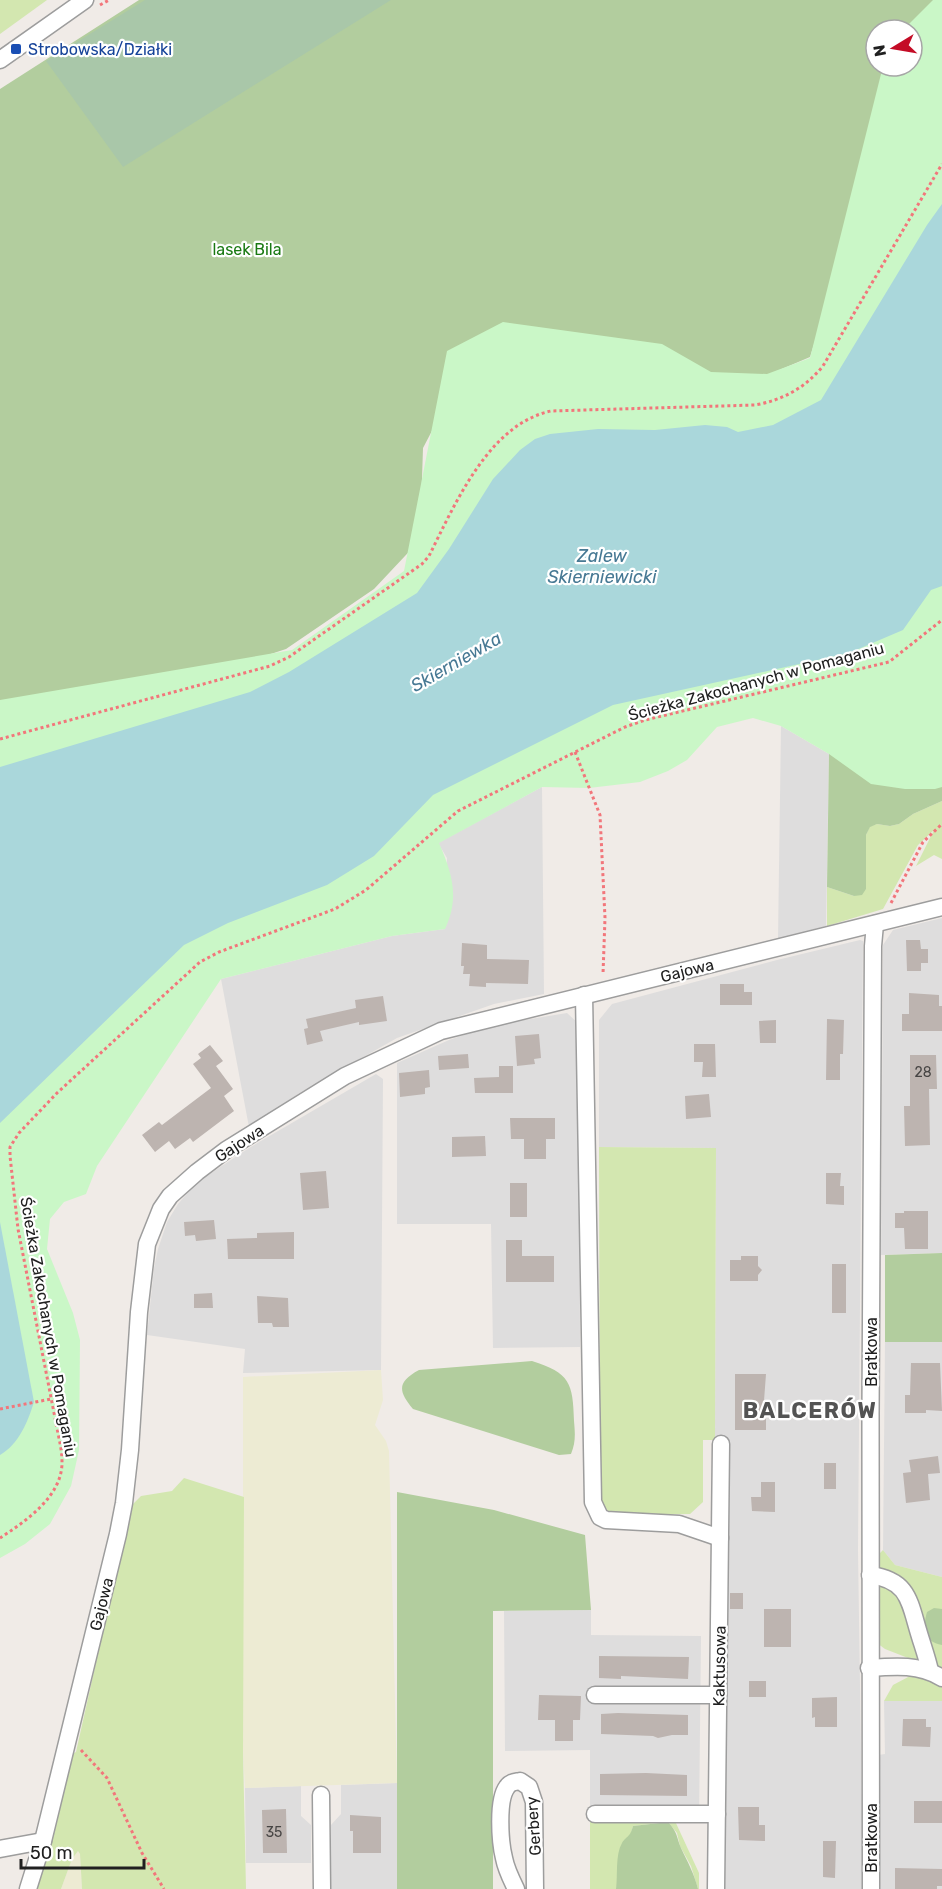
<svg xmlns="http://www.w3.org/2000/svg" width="942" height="1889" font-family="Rubik,sans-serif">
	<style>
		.residential { fill: #dedddd }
		.farmland { fill: #edebd3 }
		.grass { fill: #d3e7b0 }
		.forest { fill: #b2cd9e }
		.cemetery { fill: #a9c7a9 }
		.park { fill: #caf7c7 }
		.water { fill: #aad7db }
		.building { fill: #bdb4b0 }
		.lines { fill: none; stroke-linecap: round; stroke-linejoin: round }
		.minor-casing { stroke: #9d9d9d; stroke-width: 19 }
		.path { stroke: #f2767b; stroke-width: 3; stroke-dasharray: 3 3; stroke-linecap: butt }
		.minor { stroke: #fff; stroke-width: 16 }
		.transit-dot { fill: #1a4fb4; stroke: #fff; stroke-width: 2 }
		.labels { text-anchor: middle; stroke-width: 4.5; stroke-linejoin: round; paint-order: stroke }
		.number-label { font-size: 14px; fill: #474544 }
		.transit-label { font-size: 16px; fill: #164399; stroke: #fff; text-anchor: start }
		.park-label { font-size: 16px; fill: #197912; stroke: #fff }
		.street-label { font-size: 16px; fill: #202020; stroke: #fff }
		.water-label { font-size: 18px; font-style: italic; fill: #477994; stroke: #fff }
		.district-label { font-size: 22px; font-weight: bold; letter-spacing: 1.5px; fill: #535353; stroke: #fff }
	</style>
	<rect width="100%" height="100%" fill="#f0ebe7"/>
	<!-- residential -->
	<g class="residential">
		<polygon points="781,726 829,754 826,926 778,939"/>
		<polygon points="542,787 544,994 494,1004 397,1038 298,1094 249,1127 221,979 392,936 445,929 447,858 438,843"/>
		<polygon points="942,918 942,1253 881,1255 883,945 893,930"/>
		<polygon points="860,940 863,941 858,1550 863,1889 721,1889 715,1440 716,1148 599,1147 599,1020 612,1004 777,960"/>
		<polygon points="567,1013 579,1024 580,1347 493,1348 491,1224 397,1224 397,1063 449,1040 494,1025"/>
		<polygon points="376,1074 383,1079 381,1370 243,1373 245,1349 147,1335 154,1268 158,1249 167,1222 178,1204 196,1183 249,1148"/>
		<polygon points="885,1342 942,1342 942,1577 895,1565 883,1550"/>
		<polygon points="591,1610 591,1635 701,1636 699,1821 590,1820 590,1750 505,1751 504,1611"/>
		<polygon points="884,1701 942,1701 942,1889 880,1889 878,1755 885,1754"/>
		<polygon points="397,1783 397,1889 331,1889 331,1825 341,1814 341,1785"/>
		<polygon points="301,1786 301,1816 311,1825 311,1863 246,1863 245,1788"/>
	</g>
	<!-- farmland -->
	<g class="farmland">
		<polygon points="381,1370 383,1400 375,1425 386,1441 389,1451 397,1783 245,1788 243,1752 243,1377"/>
		<polygon points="78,1851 80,1854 82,1889 61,1889 72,1859"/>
	</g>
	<!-- grass -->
	<g class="grass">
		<polygon points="0,0 47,0 0,34"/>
		<polygon points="942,801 942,859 934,855 916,866 934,830 918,845 883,909 827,926 827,887 854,896 866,889 866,835 870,826 877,824 890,826 899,824 913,814"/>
		<polygon points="599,1147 716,1148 715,1440 703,1440 703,1502 690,1514 612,1515 600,1502"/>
		<polygon points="184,1478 244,1497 243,1752 246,1889 82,1889 80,1854 78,1851 72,1859 61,1889 34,1889 72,1754 76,1752 131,1506 141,1496 172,1491"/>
		<polygon points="883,1550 895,1565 942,1577 942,1671 935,1666 916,1609 879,1568 878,1555"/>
		<polygon points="878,1582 901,1592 926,1665 885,1649 877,1643"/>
		<polygon points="912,1675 942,1684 942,1701 884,1701 893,1685"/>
		<polygon points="590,1820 675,1821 699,1873 699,1889 698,1889 691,1866 680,1846 677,1833 668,1822 633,1826 616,1889 590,1889"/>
	</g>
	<!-- forest -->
	<g class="forest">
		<polygon points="139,0 942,0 912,30 876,30 876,66 902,66 810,357 763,377 469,360 423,448 420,540 374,589 286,649 194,679 0,709 0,89"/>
		<polygon points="942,692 942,801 913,814 899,824 890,826 877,824 870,827 866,835 866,889 862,895 854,896 827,887 829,754 826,745"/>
		<polygon points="942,1253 942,1342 885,1342 885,1255"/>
		<path d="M532 1361C570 1373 573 1383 574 1421 575 1433 576 1442 571 1454L559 1455 413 1409C398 1391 397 1382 419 1370Z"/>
		<polygon points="397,1492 494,1510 585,1535 591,1610 493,1611 493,1889 397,1889"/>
		<path d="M934 1608 942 1609V1645C923 1641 922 1630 927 1612Z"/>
		<path d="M668 1822C678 1833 676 1836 681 1848 688 1863 694 1873 698 1889H616C618 1875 615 1855 622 1843 627 1835 630 1838 633 1826Z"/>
	</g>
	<!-- cemetery -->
	<polygon class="cemetery" points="145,0 391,0 123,167 46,61"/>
	<!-- park -->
	<path class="park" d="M933 0H942V787L935 789H905L871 784 829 754 781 726 753 718 717 727 687 760 668 771 640 782 589 788 542 787 439 843C452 873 460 897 445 929L392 936 221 979 97 1166 86 1194 64 1202 50 1219 47 1249 73 1313 80 1340 79 1450 71 1486 50 1524 25 1544 0 1558V700L292 650 404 571 447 351 503 322 662 344 711 372 767 374 810 358 883 66H912V30H903Z"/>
	<!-- water -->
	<g class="water">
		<polygon points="942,204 942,586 931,590 903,630 849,653 613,705 433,795 374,856 327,885 228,923 184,945 0,1123 0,767 250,692 289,672 417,593 449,549 493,479 520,450 535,439 550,434 598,429 655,430 705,425 727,427 738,432 773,425 821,400 927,225"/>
		<path d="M0 1222 34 1402C28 1421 19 1444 0 1455Z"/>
	</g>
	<!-- building -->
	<g class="building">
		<polygon points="906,940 920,940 921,949 928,949 928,963 921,963 921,971 907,971"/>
		<polygon points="462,943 487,945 487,959 529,960 528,984 486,983 486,987 469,986 470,974 463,974 464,966 461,966"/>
		<polygon points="720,984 744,984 744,992 752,992 752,1005 720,1005"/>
		<polygon points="909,993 939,995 939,1006 942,1006 942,1031 902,1031 902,1014 909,1014"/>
		<polygon points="383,996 387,1021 359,1025 359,1022 320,1031 323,1041 307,1045 304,1029 308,1028 306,1019 356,1008 355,1000"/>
		<polygon points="827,1019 844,1020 843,1054 840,1054 840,1080 826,1080"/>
		<polygon points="776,1020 776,1043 760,1043 759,1021"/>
		<polygon points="539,1034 541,1058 534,1059 535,1064 517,1066 515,1036"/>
		<polygon points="694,1044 715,1044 716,1077 702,1077 703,1062 694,1062"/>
		<polygon points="210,1045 223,1061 216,1066 233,1089 224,1096 234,1111 193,1142 190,1138 175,1149 169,1141 155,1152 142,1135 159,1122 162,1125 211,1088 193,1064 201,1058 198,1054"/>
		<polygon points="468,1054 469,1068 439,1070 438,1056"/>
		<polygon points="910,1055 936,1055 937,1089 929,1089 930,1145 905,1146 904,1106 910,1106"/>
		<polygon points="499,1066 513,1066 513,1093 475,1093 474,1078 499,1077"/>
		<polygon points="429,1070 430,1087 425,1088 425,1094 400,1097 399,1073"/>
		<polygon points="709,1094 711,1117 686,1119 685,1096"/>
		<polygon points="510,1118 555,1118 555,1139 546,1139 546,1159 524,1159 524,1139 511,1139"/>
		<polygon points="485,1136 486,1156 452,1157 452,1137"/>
		<polygon points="326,1171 329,1208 303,1210 300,1173"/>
		<polygon points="826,1173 841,1173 840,1186 844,1186 844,1205 826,1204"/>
		<rect x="510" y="1183" width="17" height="34"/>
		<polygon points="904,1211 928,1211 928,1249 905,1249 904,1228 895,1228 895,1213 904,1213"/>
		<polygon points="214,1220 216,1239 196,1241 195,1235 185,1236 184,1222"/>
		<polygon points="294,1232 294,1259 228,1259 227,1239 257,1238 257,1233"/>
		<polygon points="506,1240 522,1240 522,1256 554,1256 554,1282 506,1282"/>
		<polygon points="741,1256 758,1256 758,1266 762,1270 758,1275 758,1281 730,1281 730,1260 741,1260"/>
		<rect x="832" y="1264" width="14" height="49"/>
		<polygon points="212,1293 213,1308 194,1308 194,1294"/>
		<polygon points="257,1296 288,1298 289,1327 273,1327 272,1323 258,1323"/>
		<polygon points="911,1363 940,1363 942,1411 926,1410 926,1413 905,1413 905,1395 910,1395"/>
		<polygon points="735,1374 766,1374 763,1414 766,1414 766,1430 735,1430"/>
		<polygon points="938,1456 940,1473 928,1474 930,1500 906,1503 903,1473 911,1472 909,1460"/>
		<rect x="824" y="1463" width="12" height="26"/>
		<polygon points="761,1482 775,1482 775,1512 752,1511 751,1497 761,1497"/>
		<rect x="730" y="1593" width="13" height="16"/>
		<rect x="764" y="1609" width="27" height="38"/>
		<polygon points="599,1656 689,1657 688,1679 621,1676 621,1679 599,1678"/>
		<rect x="749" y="1681" width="17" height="16"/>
		<polygon points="539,1695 581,1696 580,1720 573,1720 573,1741 555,1741 555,1720 538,1720"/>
		<polygon points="837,1697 837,1727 815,1727 815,1717 812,1718 812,1698"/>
		<polygon points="618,1713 688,1715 688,1735 672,1735 658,1738 653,1736 601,1734 601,1714"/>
		<polygon points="903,1719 926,1719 926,1727 931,1727 930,1747 902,1746"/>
		<polygon points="646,1773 687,1775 687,1796 600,1795 600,1774"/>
		<rect x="914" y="1801" width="28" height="22"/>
		<polygon points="738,1807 759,1807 759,1825 765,1825 765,1841 739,1840"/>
		<polygon points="286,1809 287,1853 263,1853 262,1810"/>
		<polygon points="350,1815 381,1817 381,1853 353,1853 353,1831 350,1831"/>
		<polygon points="823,1841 836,1841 835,1878 823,1877"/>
		<polygon points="895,1868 942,1869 942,1886 937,1886 937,1889 895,1889"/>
	</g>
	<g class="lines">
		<!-- minor casing -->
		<g class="minor-casing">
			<g id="minor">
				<polyline points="0,60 85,0"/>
				<polyline points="584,995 593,1502 600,1517 606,1520 679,1524 720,1538"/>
				<path d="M870 1575C907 1580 909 1599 918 1630 922 1644 927 1657 930 1671"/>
				<path d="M869 1668C895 1666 920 1664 942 1678"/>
				<polyline points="595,1695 718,1695"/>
				<polyline points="321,1795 322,1889"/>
				<polyline points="595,1814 717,1814"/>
				<polyline points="0,1849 43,1841"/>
				<polyline points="28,1889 43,1841 118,1534 124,1503 130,1450 139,1312 147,1244 161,1209 170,1196 197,1172 226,1150 345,1076 441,1031 942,907"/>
				<path d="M516 1889C511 1879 506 1869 504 1858 500 1842 497 1800 507 1787 510 1782 515 1782 520 1781L529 1787 534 1802 535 1889"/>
				<polyline points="716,1889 721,1444"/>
				<path d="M871 1889C869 1575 871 1260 873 946L875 924"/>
			</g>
		</g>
		<!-- path -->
		<g class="path">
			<polyline points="100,5 109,0"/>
			<path d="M0 739 270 666 289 657 422 564 429 556C455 504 489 424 551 411L755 405C783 400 805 388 823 366L942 164"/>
			<polyline points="575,752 600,815 605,918 603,974"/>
			<polyline points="891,903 923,842 942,824"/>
			<polyline points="0,1409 51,1399"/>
			<path d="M0 1538C26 1521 63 1496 62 1461 62 1450 59 1439 57 1428L18 1229 10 1156V1147L19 1133 57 1093 200 962 219 952 335 909 366 890 458 811 625 727 645 720 889 662 942 620"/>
			<polyline points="81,1750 107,1778 142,1853 164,1889"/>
		</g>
		<!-- minor -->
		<use href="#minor" class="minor"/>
	</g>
	<!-- markers -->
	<rect class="transit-dot" x="10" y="43" width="12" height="12" rx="3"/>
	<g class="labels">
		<!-- number labels -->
		<g class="number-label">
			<text x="923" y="1077">28</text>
			<text x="274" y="1837">35</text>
		</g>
		<!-- transit labels -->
		<g class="transit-label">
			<text x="28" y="55">Strobowska/Działki</text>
		</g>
		<!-- park labels -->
		<g class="park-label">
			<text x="247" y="255">lasek Bila</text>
		</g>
		<!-- street labels -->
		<g class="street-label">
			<text transform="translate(756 681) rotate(-15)" y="6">Ścieżka Zakochanych w Pomaganiu</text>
			<text transform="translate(687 970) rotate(-14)" y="6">Gajowa</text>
			<text transform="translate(239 1143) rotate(-33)" y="6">Gajowa</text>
			<text transform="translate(49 1327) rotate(80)" y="6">Ścieżka Zakochanych w Pomaganiu</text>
			<text transform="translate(871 1352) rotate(-90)" y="6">Bratkowa</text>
			<text transform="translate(101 1604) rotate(-76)" y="6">Gajowa</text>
			<text transform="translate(719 1666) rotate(-89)" y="6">Kaktusowa</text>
			<text transform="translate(533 1826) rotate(-94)" y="6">Gerbery</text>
			<text transform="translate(871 1838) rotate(-90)" y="6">Bratkowa</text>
		</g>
		<!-- water labels -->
		<g class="water-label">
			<text x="602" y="562">Zalew<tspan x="602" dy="21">Skierniewicki</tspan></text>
			<text transform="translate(456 662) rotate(-30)" y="6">Skierniewka</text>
		</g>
		<!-- district labels -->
		<g class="district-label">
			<text x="810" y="1418">BALCERÓW</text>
		</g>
	</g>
	<!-- north arrow -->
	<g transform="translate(894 48) rotate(259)"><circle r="28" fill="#ffffff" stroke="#a6a6a6" stroke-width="1.5"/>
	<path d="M0-4.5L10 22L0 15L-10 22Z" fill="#c40c26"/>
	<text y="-9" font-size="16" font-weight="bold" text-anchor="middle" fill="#202020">N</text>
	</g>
	<!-- scale -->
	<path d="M21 1859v9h123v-9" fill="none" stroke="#202020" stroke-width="3"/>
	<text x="30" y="1859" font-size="18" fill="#202020" stroke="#ffffff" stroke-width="4.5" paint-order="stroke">50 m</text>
</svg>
